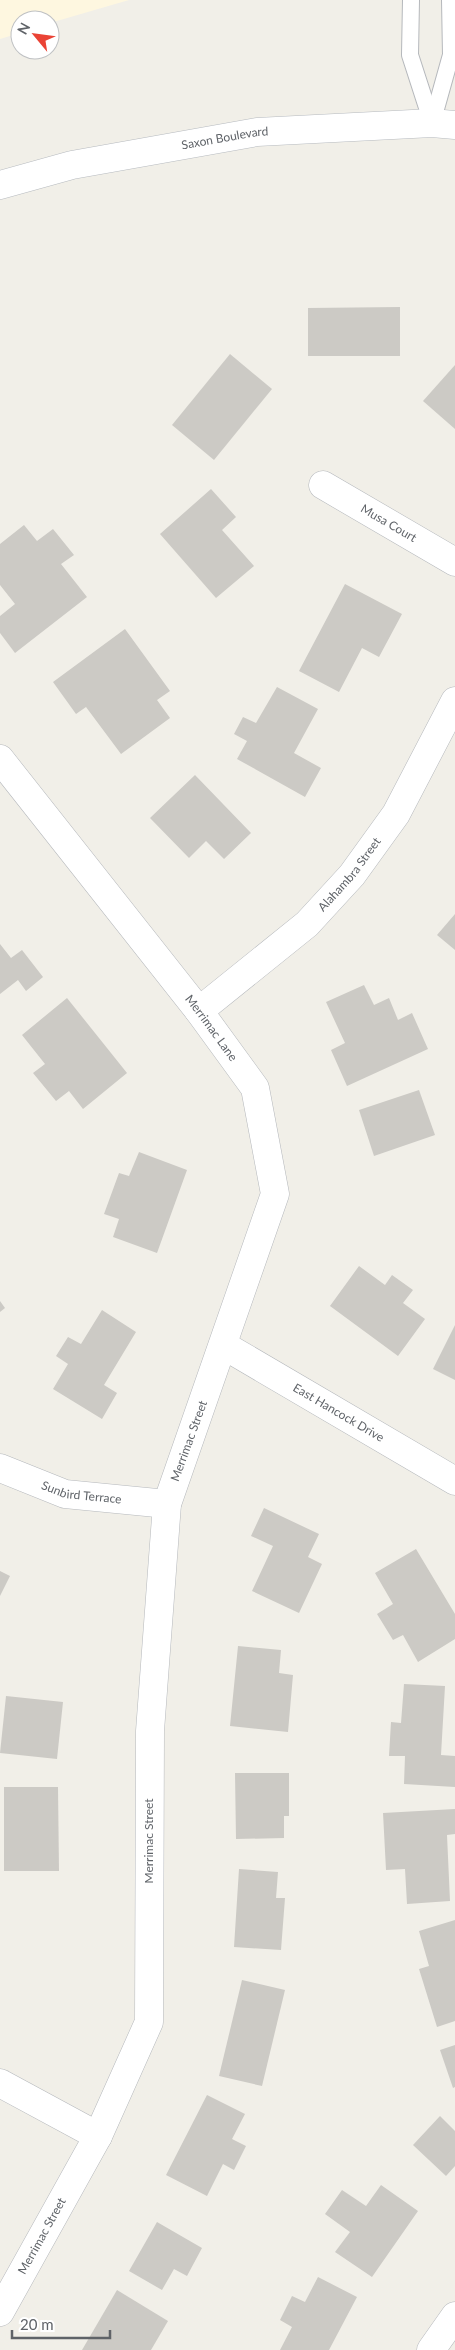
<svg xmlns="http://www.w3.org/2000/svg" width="455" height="2350" font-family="Lato,sans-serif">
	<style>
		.commercial { fill: #fef7e0 }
		.building { fill: #cccac5 }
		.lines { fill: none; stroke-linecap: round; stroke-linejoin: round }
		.service-casing { stroke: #b5b8bc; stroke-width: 18 }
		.minor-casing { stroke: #b5b8bc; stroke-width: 29 }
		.secondary-casing { stroke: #b6babf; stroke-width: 29 }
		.service { stroke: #fff; stroke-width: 16 }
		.minor { stroke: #fff; stroke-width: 28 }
		.secondary { stroke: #fff; stroke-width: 28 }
		.labels { text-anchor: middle; stroke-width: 5; stroke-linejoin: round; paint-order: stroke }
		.street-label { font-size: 12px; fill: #5f6368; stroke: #fff }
	</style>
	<rect width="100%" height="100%" fill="#f1efe8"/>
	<!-- commercial -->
	<polygon class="commercial" points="0,0 129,0 50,23 50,20 20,20 20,33 0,39"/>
	<!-- building -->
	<g class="building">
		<polygon points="400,307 400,356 308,356 308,308"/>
		<polygon points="230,354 272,389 214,460 172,425"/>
		<polygon points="455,365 455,429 423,401"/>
		<polygon points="211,489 236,517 222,530 254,566 216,598 160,534"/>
		<polygon points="24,525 37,541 53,529 74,555 61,564 87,597 15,653 0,633 0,616 15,604 0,585 0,544"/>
		<polygon points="345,584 402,614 379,657 362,648 339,692 299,671"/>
		<polygon points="125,629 170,691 157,700 170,718 121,754 86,707 76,714 53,682"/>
		<polygon points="277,687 318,709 294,753 321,768 305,797 237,759 247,741 234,734 243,717 256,723"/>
		<polygon points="195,775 251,833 224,859 206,841 189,858 150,818"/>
		<polygon points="455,914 455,950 437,935"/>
		<polygon points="0,944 11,958 22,950 43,977 26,991 18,980 0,994"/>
		<polygon points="364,985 374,1005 389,998 398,1020 412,1013 428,1049 347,1086 331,1050 345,1043 326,1002"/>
		<polygon points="67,998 127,1073 83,1109 69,1091 56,1101 33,1073 45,1064 22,1035"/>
		<polygon points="419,1090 435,1135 374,1156 359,1110"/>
		<polygon points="139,1152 187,1170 157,1253 113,1237 119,1219 104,1214 119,1173 129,1176"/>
		<polygon points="359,1266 385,1285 392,1275 413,1290 403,1303 425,1319 398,1356 330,1306"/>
		<polygon points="0,1301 5,1308 0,1312"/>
		<polygon points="102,1310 136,1332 104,1385 117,1393 102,1419 53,1389 68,1364 56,1356 68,1337 81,1344"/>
		<polygon points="455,1325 455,1380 433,1369"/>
		<polygon points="264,1508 319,1534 308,1557 322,1564 299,1613 252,1591 273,1546 251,1536"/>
		<polygon points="416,1549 455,1614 455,1639 418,1662 403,1635 393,1640 377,1614 393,1604 375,1573"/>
		<polygon points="0,1571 10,1576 0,1596"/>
		<polygon points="238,1646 281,1650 279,1673 293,1675 288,1732 230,1726"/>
		<polygon points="404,1684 445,1686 441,1755 455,1756 455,1787 404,1784 405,1756 389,1756 391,1722 401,1723"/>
		<polygon points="6,1696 63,1702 57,1759 0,1753"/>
		<polygon points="235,1773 289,1773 289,1816 284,1816 284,1838 236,1839"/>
		<polygon points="4,1787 58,1787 59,1871 4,1871"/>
		<polygon points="455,1809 455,1834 447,1835 450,1901 407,1904 405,1869 386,1870 383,1813"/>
		<polygon points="239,1869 278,1872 276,1898 285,1898 281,1950 234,1947"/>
		<polygon points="455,1920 455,2021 437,2027 419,1969 429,1966 419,1931"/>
		<polygon points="242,1980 285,1990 262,2086 219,2076"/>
		<polygon points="455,2045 455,2087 453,2088 440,2050"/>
		<polygon points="207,2095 245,2114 232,2139 246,2146 234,2170 223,2164 207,2196 166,2175"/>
		<polygon points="440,2116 455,2131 455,2166 446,2176 413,2145"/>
		<polygon points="381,2185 418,2211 372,2277 335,2252 350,2232 325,2214 342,2190 366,2206"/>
		<polygon points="157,2222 202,2248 187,2276 174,2269 162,2290 129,2271"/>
		<polygon points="318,2277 357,2297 329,2350 280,2350 292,2327 280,2320 292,2296 305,2302"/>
		<polygon points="117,2290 168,2321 151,2350 82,2350"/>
	</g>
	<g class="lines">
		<!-- service casing -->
		<g class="service-casing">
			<g id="service">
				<polyline points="411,0 410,55 432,123"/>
				<polyline points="432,123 451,55 450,0"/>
			</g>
		</g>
		<!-- minor casing -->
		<g class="minor-casing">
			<g id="minor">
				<path id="s1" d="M323 485 455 562"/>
				<path id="s2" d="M0 759 199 1011 255 1088 275 1194 167 1504 150 1731 149 2022 98 2136 0 2312"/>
				<path id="s3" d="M199 1011 307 924 352 875 396 814 455 701"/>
				<path id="s4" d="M223 1345 455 1481"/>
				<path id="s5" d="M0 1468 65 1494 167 1504"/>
				<polyline points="0,2083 98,2136"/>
				<polyline points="431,2350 455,2316"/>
			</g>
		</g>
		<!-- secondary casing -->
		<g class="secondary-casing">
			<g id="secondary">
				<path id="s6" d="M0 185 72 165 257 132 432 123 455 125"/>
			</g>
		</g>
		<!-- service -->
		<use href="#service" class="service"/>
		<!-- minor -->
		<use href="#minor" class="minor"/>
		<!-- secondary -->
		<use href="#secondary" class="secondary"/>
	</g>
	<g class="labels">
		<!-- street labels -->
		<g class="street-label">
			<text dy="4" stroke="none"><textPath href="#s6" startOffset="230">Saxon Boulevard</textPath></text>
			<text dy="4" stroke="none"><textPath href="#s1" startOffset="76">Musa Court</textPath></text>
			<text dy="4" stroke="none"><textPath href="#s3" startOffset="204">Alahambra Street</textPath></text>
			<text dy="4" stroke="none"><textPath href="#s2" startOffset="342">Merrimac Lane</textPath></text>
			<text dy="4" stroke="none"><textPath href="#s4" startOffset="134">East Hancock Drive</textPath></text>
			<text transform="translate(189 1441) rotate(-70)" y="4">Merrimac Street</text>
			<text dy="4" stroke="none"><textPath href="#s5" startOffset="86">Sunbird Terrace</textPath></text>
			<text transform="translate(149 1841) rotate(-90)" y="4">Merrimac Street</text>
			<text transform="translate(42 2236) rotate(-61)" y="4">Merrimac Street</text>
		</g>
	</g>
	<!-- north arrow -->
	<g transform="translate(35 35) rotate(299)"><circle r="24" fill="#ffffff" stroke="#bfc1c3"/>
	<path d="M0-4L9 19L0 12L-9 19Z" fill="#ea4335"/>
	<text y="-8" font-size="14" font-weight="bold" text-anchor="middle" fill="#5f6368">N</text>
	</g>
	<!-- scale -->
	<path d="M12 2330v8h98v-8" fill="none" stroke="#5f6368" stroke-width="2.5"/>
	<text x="20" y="2330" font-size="15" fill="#5f6368" stroke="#ffffff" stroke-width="4" paint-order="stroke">20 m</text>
</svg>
